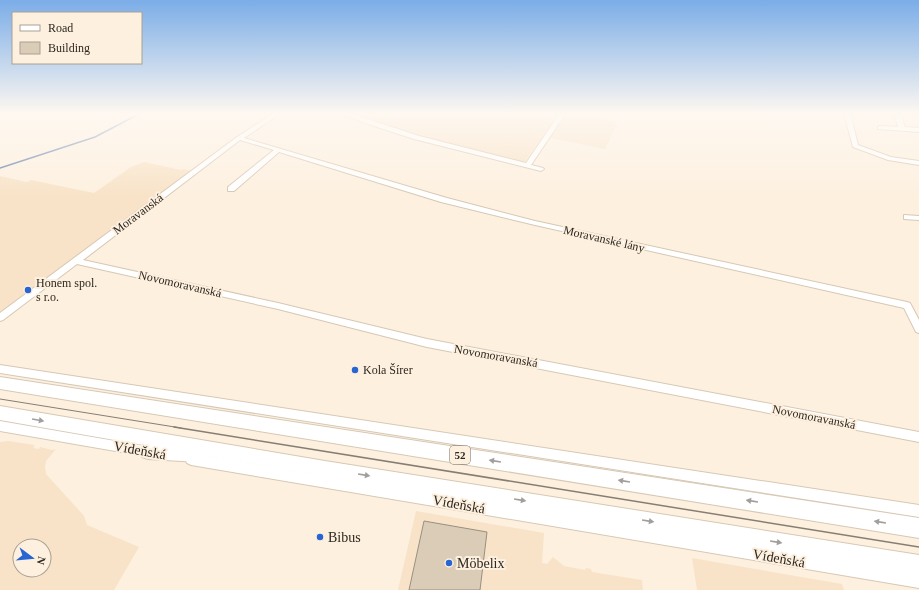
<svg xmlns="http://www.w3.org/2000/svg" width="919" height="590" font-family="'Times New Roman',serif">
	<style>
		.built { fill: #f8e3c8; fill-rule: evenodd }
		.lines { fill: none; stroke-linecap: round; stroke-linejoin: round }
		.stream { stroke: #627dad; stroke-width: 1.5 }
		.building { fill: #dbccb7; stroke: #998f80 }
		.minor-casing { stroke: #d7c8b4; stroke-width: 2 }
		.highway-casing { stroke: #d7c8b4; stroke-width: 2 }
		.minor { fill: #fff; fill-rule: evenodd }
		.highway { fill: #fff; fill-rule: evenodd }
		.tram-far1 { stroke: #877e72; stroke-width: 1 }
		.tram { stroke: #877e72; stroke-width: 1.5 }
		.oneway { fill: #a19e9b }
		.poi-dot { fill: #2765d2; stroke: #fdf0df; stroke-width: 1.5 }
		.labels { text-anchor: middle; stroke-width: 4; stroke-linejoin: round; paint-order: stroke }
		.shield { fill: #fdf0df; stroke: #6c6459; stroke-width: 1 }
		.shield-label { font-size: 11px; font-weight: bold; fill: #2e2820 }
		.street-label { font-size: 12px; fill: #2e2820; stroke: #fdf0df }
		.poi-label { font-size: 12px; fill: #2e2820; stroke: #fdf0df; text-anchor: start }
		.near-street-label { font-size: 14px; fill: #2e2820; stroke: #fdf0df }
		.near-poi-label { font-size: 14px; fill: #2e2820; stroke: #fdf0df; text-anchor: start }
	</style>
	<rect width="100%" height="100%" fill="#fdf0df"/>
	<!-- built -->
	<g class="built">
		<polygon points="349,113 530,113 554,119 524,163 419,136"/>
		<polygon points="561,113 571,113 618,122 605,149 546,137"/>
		<polygon points="144,162 181,170 183,169 192,171 0,312 0,176 27,182 31,180 94,193 131,167"/>
		<path d="M8 441 35 445 33 448 39 449 40 447 52 450 56 449 46 461 45 467 46 474 84 516 87 525 139 547 114 590H0V442ZM20 546H44V570H20Z"/>
		<polygon points="416,511 544,533 542,563 547,564 553,557 564,566 585,570 586,568 591,569 592,572 642,580 643,590 398,590"/>
		<polygon points="692,558 842,584 844,590 697,590"/>
	</g>
	<g class="lines">
		<!-- stream -->
		<polyline class="stream" points="0,168 95,137 141,113"/>
	</g>
	<!-- building -->
	<polygon class="building" points="424,521 487,532 480,590 409,590"/>
	<g class="lines">
		<!-- minor casing -->
		<g class="minor-casing">
			<g id="minor">
				<polygon points="274,113 281,113 244,138 447,198 535,221 907,302 910,303 919,320 919,333 916,332 904,308 535,225 441,202 279,152 234,191 228,191 228,187 274,150 240,140 83,260 278,303 427,339 919,432 919,442 427,347 278,309 77,264 3,320 0,321 0,313 237,137"/>
				<polygon points="340,113 349,113 419,136 526,163 560,113 566,113 531,165 543,168 544,169 541,171 414,139 365,123"/>
				<polygon points="844,113 850,113 858,145 891,157 919,161 919,165 888,160 853,147"/>
				<polygon points="894,113 900,113 905,127 919,128 919,132 878,129 878,127 880,126 898,127"/>
				<polygon points="904,215 919,216 919,220 904,219"/>
				<polygon points="0,365 919,505 919,517 0,373"/>
				<polygon points="0,421 150,447 154,448 156,452 154,456 150,457 0,431"/>
				<polygon points="191,453 919,574 919,588 191,465 187,463 185,459 187,455"/>
			</g>
		</g>
		<!-- highway casing -->
		<g class="highway-casing">
			<g id="highway">
				<polygon points="0,377 919,518 919,538 0,389"/>
				<polygon points="0,406 325,461 919,555 919,575 206,456 204,460 198,462 148,459 142,457 139,451 143,445 0,420"/>
			</g>
		</g>
		<!-- minor -->
		<use href="#minor" class="minor"/>
		<!-- highway -->
		<use href="#highway" class="highway"/>
		<!-- tram-far1 -->
		<polyline class="tram-far1" points="0,399 181,428"/>
		<!-- tram -->
		<polyline class="tram" points="174,427 919,547"/>
	</g>
	<!-- one-way arrows -->
	<defs><path id="oneway-solid" d="M-6-.8H1V-3.2L6.5 0L1 3.2V.8H-6Z"/></defs>
	<g class="oneway">
		<use href="#oneway-solid" transform="translate(38 420) rotate(10)"/>
		<use href="#oneway-solid" transform="translate(495 461) rotate(-171)"/>
		<use href="#oneway-solid" transform="translate(364 475) rotate(9)"/>
		<use href="#oneway-solid" transform="translate(624 481) rotate(-171)"/>
		<use href="#oneway-solid" transform="translate(520 500) rotate(9)"/>
		<use href="#oneway-solid" transform="translate(752 501) rotate(-171)"/>
		<use href="#oneway-solid" transform="translate(648 521) rotate(9)"/>
		<use href="#oneway-solid" transform="translate(880 522) rotate(-171)"/>
		<use href="#oneway-solid" transform="translate(776 542) rotate(9)"/>
	</g>
	<!-- sky -->
	<linearGradient id="sky" x2="0" y2="1"><stop stop-color="#7bade8"/><stop offset="0.58" stop-color="#fef8f1"/><stop offset="1" stop-color="#fef8f1" stop-opacity="0"/></linearGradient>
	<rect width="919" height="196" fill="url(#sky)"/>
	<!-- markers -->
	<g class="poi-dot">
		<circle cx="28" cy="290" r="4"/>
		<circle cx="355" cy="370" r="4"/>
		<circle cx="320" cy="537" r="4"/>
		<circle cx="449" cy="563" r="4"/>
	</g>
	<g class="labels">
		<!-- shield labels -->
		<rect class="shield" x="450" y="446" width="20" height="18" rx="3"/>
		<g class="shield-label">
			<text x="460" y="459">52</text>
		</g>
		<!-- street labels -->
		<g class="street-label">
			<text transform="translate(138 214) rotate(-37)" y="4">Moravanská</text>
			<text transform="translate(604 239) rotate(13)" y="4">Moravanské lány</text>
			<text transform="translate(180 284) rotate(13)" y="4">Novomoravanská</text>
			<text transform="translate(496 356) rotate(10)" y="4">Novomoravanská</text>
			<text transform="translate(814 417) rotate(11)" y="4">Novomoravanská</text>
		</g>
		<!-- poi labels -->
		<g class="poi-label">
			<text x="36" y="287">Honem spol.<tspan x="36" dy="14">s r.o.</tspan></text>
			<text x="363" y="374">Kola Šírer</text>
		</g>
		<!-- near-street labels -->
		<g class="near-street-label">
			<text transform="translate(140 450) rotate(10)" y="5">Vídeňská</text>
			<text transform="translate(459 504) rotate(10)" y="5">Vídeňská</text>
			<text transform="translate(779 558) rotate(10)" y="5">Vídeňská</text>
		</g>
		<!-- near-poi labels -->
		<g class="near-poi-label">
			<text x="328" y="542">Bibus</text>
			<text x="457" y="568">Möbelix</text>
		</g>
	</g>
	<!-- legend -->
	<rect x="12" y="12" width="130" height="52" fill="#fdf0df" stroke="#aaa093"/>
	<rect x="20" y="25" width="20" height="6" fill="#ffffff" stroke="#aaa093"/>
	<text x="48" y="32" font-size="12" fill="#2e2820">Road</text>
	<rect x="20" y="42" width="20" height="12" fill="#dbccb7" stroke="#aaa093"/>
	<text x="48" y="52" font-size="12" fill="#2e2820">Building</text>
	<!-- north arrow -->
	<g transform="translate(32 558) rotate(106)"><circle r="19" fill="#fdf0df" stroke="#aaa093"/>
	<path d="M0-3L7 15L0 10L-7 15Z" fill="#2765d2"/>
	<text y="-6" font-size="11" font-weight="bold" text-anchor="middle" fill="#2e2820">N</text>
	</g>
</svg>
